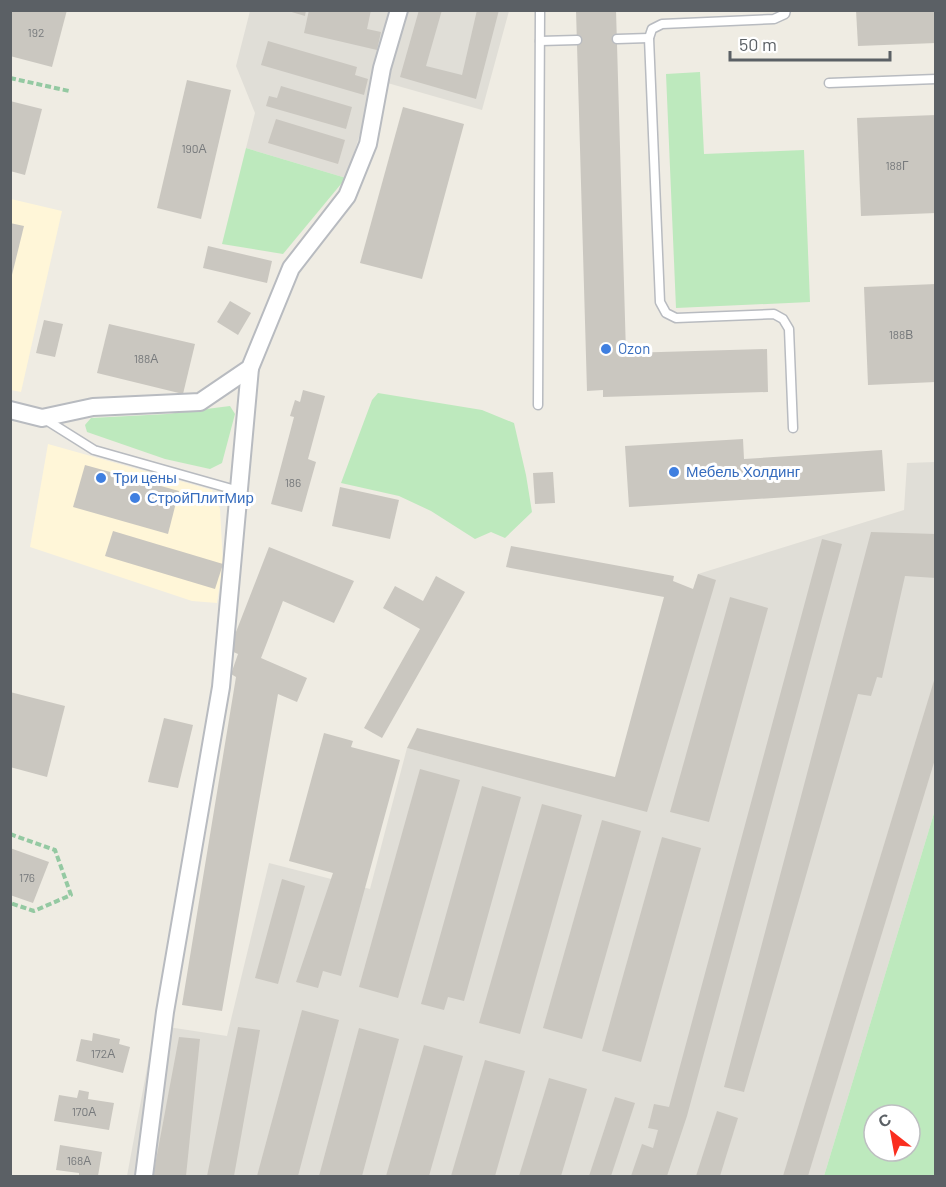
<svg xmlns="http://www.w3.org/2000/svg" width="946" height="1187" font-family="Barlow,sans-serif">
	<style>
		.commercial { fill: #fff6d8 }
		.industrial { fill: #e0ded7 }
		.green { fill: #bde9bd; fill-rule: evenodd }
		.building { fill: #cac7c0 }
		.lines { fill: none; stroke-linecap: round; stroke-linejoin: round }
		.lane-casing { stroke: #b8bbc0; stroke-width: 11 }
		.street-casing { stroke: #b8bbc0; stroke-width: 20 }
		.path { stroke: #94c9a2; stroke-width: 4; stroke-dasharray: 6 3; stroke-linecap: butt }
		.lane { stroke: #fff; stroke-width: 8 }
		.street { stroke: #fff; stroke-width: 16 }
		.shop-dot { fill: #3f7fe0; stroke: #fff; stroke-width: 2 }
		.labels { text-anchor: middle; stroke-width: 6; stroke-linejoin: round; paint-order: stroke }
		.number-label { font-size: 12px; fill: #777a7c }
		.shop-label { font-size: 15px; fill: #366cbe; stroke: #fff; text-anchor: start }
	</style>
	<rect width="100%" height="100%" fill="#efece3"/>
	<!-- commercial -->
	<g class="commercial">
		<polygon points="11,199 62,211 21,392 11,390"/>
		<polygon points="48,444 212,490 220,509 223,564 217,603 192,601 30,547"/>
	</g>
	<!-- industrial -->
	<g class="industrial">
		<polygon points="250,11 509,11 482,110 377,80 346,178 246,148 255,113 236,66"/>
		<polygon points="935,462 935,810 824,1176 127,1176 155,1025 227,1036 269,863 370,889 407,748 628,806 698,574 904,510 907,463"/>
	</g>
	<!-- green -->
	<g class="green">
		<polygon points="700,72 704,154 804,150 810,302 676,308 666,74"/>
		<polygon points="246,148 346,178 283,254 222,244"/>
		<polygon points="378,393 482,410 514,423 526,475 532,512 505,538 491,532 475,539 431,511 399,496 341,483 372,400"/>
		<polygon points="230,406 235,414 222,463 210,469 165,459 87,432 85,425 91,418 167,414"/>
		<path d="M935 810V1176H824ZM874 1115H910V1151H874Z"/>
	</g>
	<!-- building -->
	<g class="building">
		<polygon points="10,10 67,10 52,67 10,56"/>
		<polygon points="285,10 306,10 305,16"/>
		<polygon points="309,10 371,10 367,29 381,32 377,50 304,33"/>
		<polygon points="419,10 442,10 426,66 462,75 477,10 499,10 476,99 400,77"/>
		<polygon points="576,10 616,10 626,353 767,349 768,392 603,397 603,390 587,391"/>
		<polygon points="856,10 936,10 936,43 858,46"/>
		<polygon points="268,41 357,67 355,75 368,79 364,95 261,65"/>
		<polygon points="187,80 231,90 201,219 157,208"/>
		<polygon points="281,86 352,107 346,129 266,106 269,96 277,98"/>
		<polygon points="10,101 42,109 25,175 10,171"/>
		<polygon points="403,107 464,124 422,279 360,263"/>
		<polygon points="936,115 936,213 861,216 857,118"/>
		<polygon points="276,119 345,140 338,164 268,143"/>
		<polygon points="10,223 24,226 11,279 10,279"/>
		<polygon points="208,246 272,261 267,283 203,268"/>
		<polygon points="936,284 936,382 868,385 864,287"/>
		<polygon points="230,301 251,313 238,335 217,322"/>
		<polygon points="44,320 63,324 55,357 36,353"/>
		<polygon points="109,324 195,344 183,394 97,373"/>
		<polygon points="303,390 325,396 308,459 316,462 302,512 271,504 294,417 290,416 295,400 300,402"/>
		<polygon points="743,439 744,459 882,450 885,491 629,507 625,446"/>
		<polygon points="85,465 179,491 168,534 73,507"/>
		<polygon points="553,472 555,503 535,504 533,473"/>
		<polygon points="340,487 399,500 390,539 332,526"/>
		<polygon points="113,531 223,564 215,589 105,556"/>
		<polygon points="871,532 936,534 936,578 905,576 882,678 877,677 871,696 858,694 744,1092 724,1087"/>
		<polygon points="822,539 842,544 687,1116 667,1176 631,1176 642,1144 653,1148 658,1130 648,1128 654,1104 669,1107"/>
		<polygon points="511,546 674,576 673,581 693,589 698,574 716,580 647,812 407,748 417,728 615,777 664,597 506,567"/>
		<polygon points="269,547 354,581 334,623 283,601 261,658 307,678 297,702 278,694 222,1011 182,1005 236,677 231,674 238,654 229,650"/>
		<polygon points="436,576 465,592 382,738 364,728 420,629 383,608 395,586 423,601"/>
		<polygon points="730,597 768,608 709,822 670,812"/>
		<polygon points="936,674 936,756 808,1176 783,1176"/>
		<polygon points="10,692 65,706 47,777 10,767"/>
		<polygon points="164,718 193,725 178,788 148,782"/>
		<polygon points="324,733 353,741 351,747 400,760 341,976 323,971 318,988 296,982 333,873 289,861"/>
		<polygon points="420,769 460,780 398,998 359,987"/>
		<polygon points="482,786 521,797 464,1001 448,997 444,1010 421,1004"/>
		<polygon points="542,804 582,815 520,1034 479,1023"/>
		<polygon points="602,820 641,831 582,1039 543,1028"/>
		<polygon points="662,837 701,848 641,1062 602,1051"/>
		<polygon points="10,848 49,862 33,903 10,895"/>
		<polygon points="282,879 305,886 278,984 255,978"/>
		<polygon points="302,1010 339,1020 298,1176 257,1176"/>
		<polygon points="238,1027 260,1030 234,1176 207,1176"/>
		<polygon points="359,1028 399,1039 362,1176 319,1176"/>
		<polygon points="93,1033 120,1039 119,1044 130,1047 123,1073 76,1061 81,1039 92,1041"/>
		<polygon points="179,1037 200,1039 186,1176 153,1176"/>
		<polygon points="424,1045 463,1056 429,1176 386,1176"/>
		<polygon points="485,1060 525,1071 495,1176 451,1176"/>
		<polygon points="549,1078 587,1089 561,1176 519,1176"/>
		<polygon points="79,1090 89,1092 88,1099 114,1103 109,1130 54,1121 59,1095 77,1098"/>
		<polygon points="615,1097 635,1103 611,1176 589,1176"/>
		<polygon points="717,1111 738,1118 720,1176 696,1176"/>
		<polygon points="60,1145 102,1152 98,1176 79,1176 79,1173 56,1170"/>
	</g>
	<g class="lines">
		<!-- lane casing -->
		<g class="lane-casing">
			<g id="lane">
				<polyline points="786,10 785,14 774,19 662,24 652,29 649,38 660,302 666,313 676,318 774,314 783,319 789,329 793,428"/>
				<polyline points="617,39 649,38"/>
				<polyline points="540,41 577,40"/>
				<polyline points="829,83 936,79"/>
				<polyline points="538,405 540,10"/>
				<polyline points="43,418 94,450 239,491"/>
			</g>
		</g>
		<!-- street casing -->
		<g class="street-casing">
			<g id="street">
				<polyline points="10,410 42,418 93,407 200,402 250,368 291,268 347,196 368,144 382,68 399,10"/>
				<polyline points="144,1176 165,1012 221,687 250,368"/>
			</g>
		</g>
		<!-- path -->
		<g class="path">
			<polyline points="10,78 69,91"/>
			<polyline points="10,834 55,850 71,895 34,911 10,903"/>
		</g>
		<!-- lane -->
		<use href="#lane" class="lane"/>
		<!-- street -->
		<use href="#street" class="street"/>
	</g>
	<!-- markers -->
	<g class="shop-dot">
		<circle cx="606" cy="349" r="6"/>
		<circle cx="674" cy="472" r="6"/>
		<circle cx="101" cy="478" r="6"/>
		<circle cx="135" cy="498" r="6"/>
	</g>
	<g class="labels">
		<!-- number labels -->
		<g class="number-label">
			<text x="36" y="37">192</text>
			<text x="194" y="153">190А</text>
			<text x="897" y="170">188Г</text>
			<text x="901" y="339">188В</text>
			<text x="146" y="363">188А</text>
			<text x="293" y="487">186</text>
			<text x="27" y="882">176</text>
			<text x="103" y="1058">172А</text>
			<text x="84" y="1116">170А</text>
			<text x="79" y="1165">168А</text>
		</g>
		<!-- shop labels -->
		<g class="shop-label">
			<text x="618" y="354">Ozon</text>
			<text x="686" y="477">Мебель Холдинг</text>
			<text x="113" y="483">Три цены</text>
			<text x="147" y="503">СтройПлитМир</text>
		</g>
	</g>
	<!-- border -->
	<rect width="946" height="1187" fill="none" stroke="#5b6065" stroke-width="24"/>
	<!-- north arrow -->
	<g transform="translate(892 1133) rotate(329)"><circle r="28" fill="#ffffff" stroke="#bdbfc1" stroke-width="1.5"/>
	<path d="M0-4.5L10 22L0 15L-10 22Z" fill="#fa2e1f"/>
	<text y="-9" font-size="16" font-weight="bold" text-anchor="middle" fill="#5b6065">С</text>
	</g>
	<!-- scale -->
	<path d="M730 51v9h160v-9" fill="none" stroke="#5b6065" stroke-width="3"/>
	<text x="739" y="51" font-size="18" fill="#5b6065" stroke="#ffffff" stroke-width="4.5" paint-order="stroke">50 m</text>
</svg>
